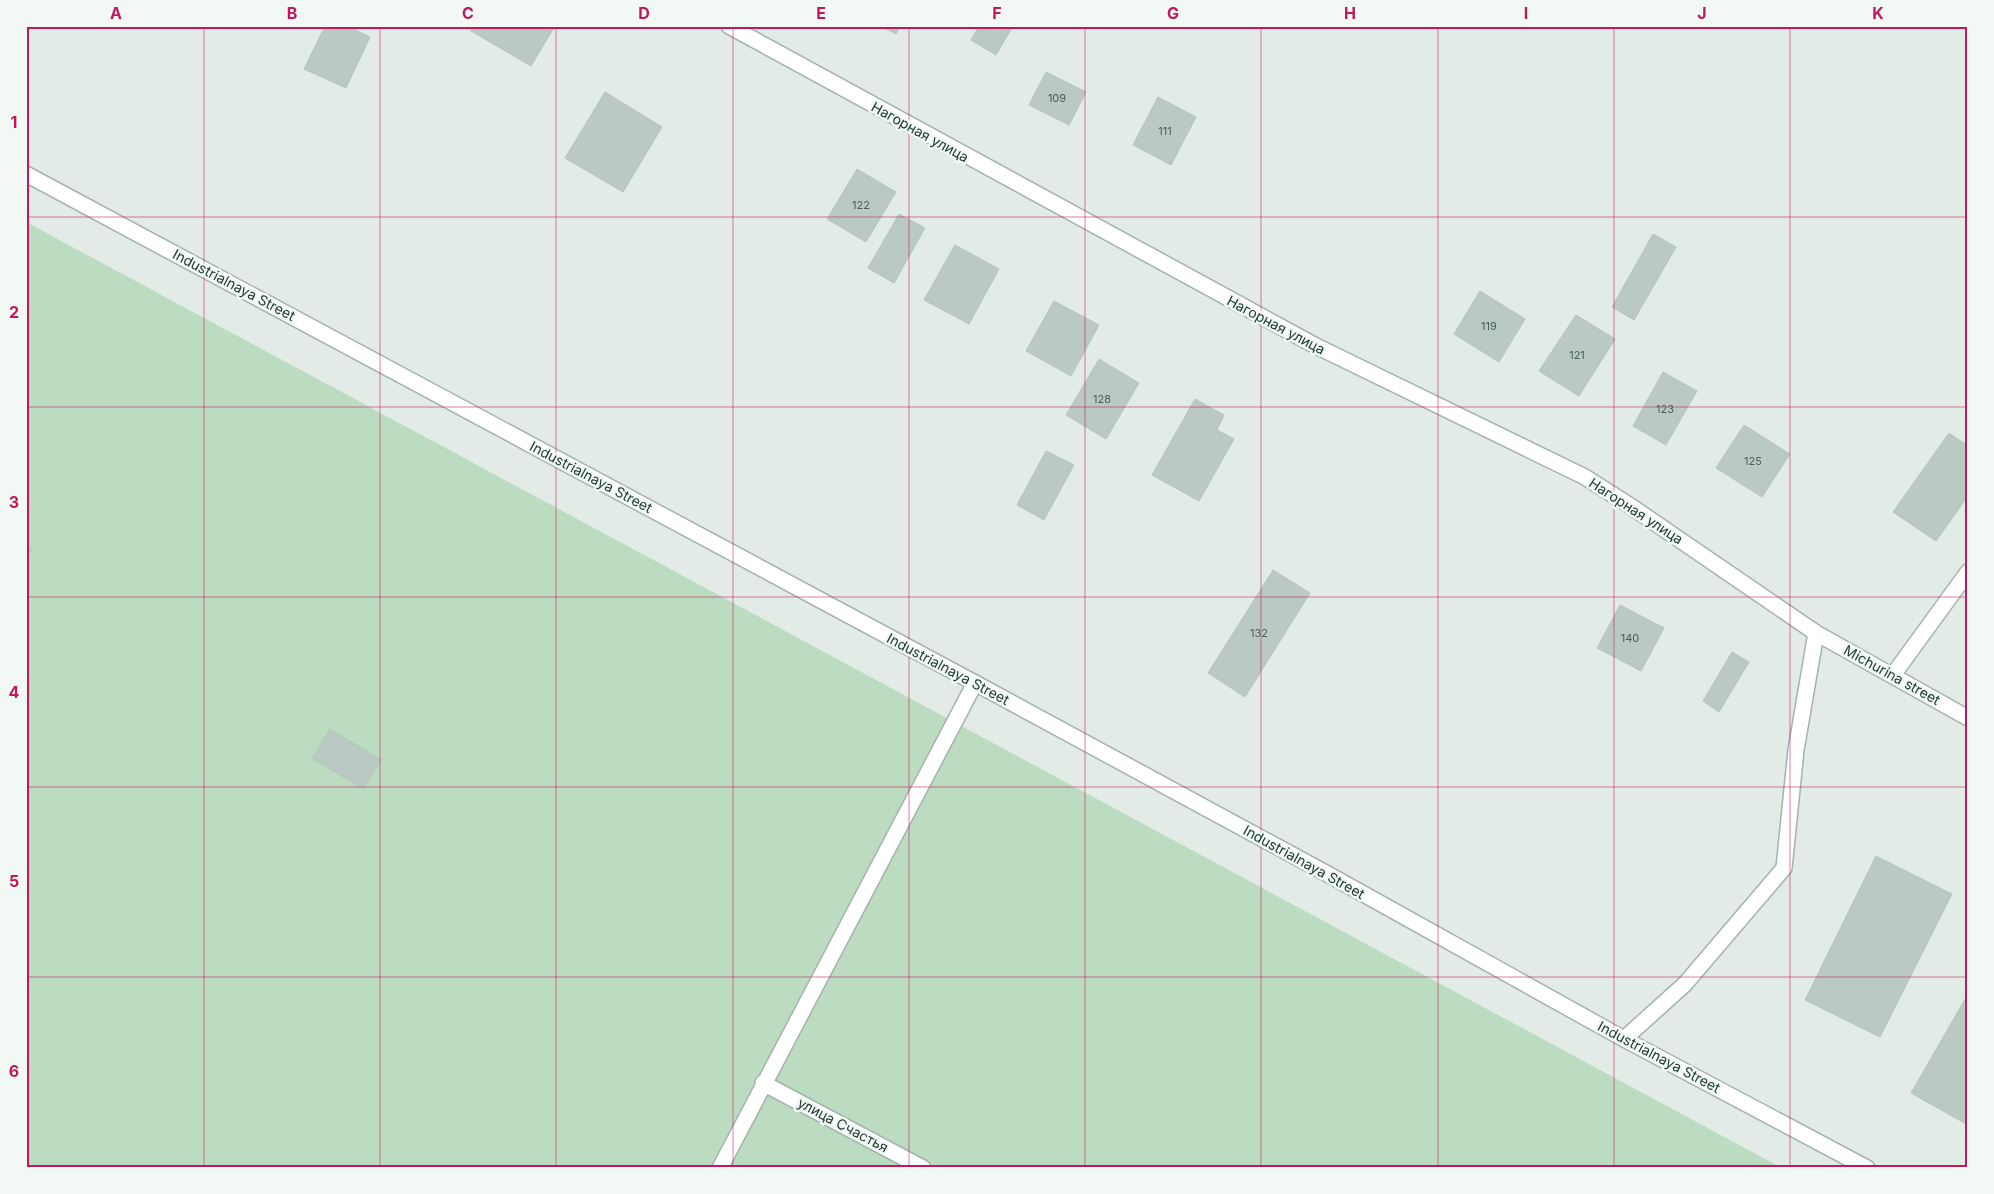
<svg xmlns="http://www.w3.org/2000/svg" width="1994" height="1194" font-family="Inter,sans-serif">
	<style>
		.green { fill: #bbdcc0 }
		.building { fill: #bac9c1; stroke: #b4c5bc }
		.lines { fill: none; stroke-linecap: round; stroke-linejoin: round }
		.lane-casing { stroke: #a5b3ac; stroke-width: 18 }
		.street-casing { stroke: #a5b3ac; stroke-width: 18 }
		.lane { stroke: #fff; stroke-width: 15 }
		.street { stroke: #fff; stroke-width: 15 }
		.grid { fill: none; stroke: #c2185b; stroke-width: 1; stroke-opacity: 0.55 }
		.labels { text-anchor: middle; stroke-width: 5; stroke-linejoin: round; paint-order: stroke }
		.number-label { font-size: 11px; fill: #485f56 }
		.street-label { font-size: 14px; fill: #223c32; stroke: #f2f8f4 }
		.neatline { fill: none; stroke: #c2185b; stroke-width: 2 }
		.grid-label { font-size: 16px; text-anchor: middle; font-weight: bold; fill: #c2185b }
	</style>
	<rect width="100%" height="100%" fill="#e2ebe6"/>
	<!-- green -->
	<polygon class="green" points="26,222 1782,1168 26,1168"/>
	<!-- building -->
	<g class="building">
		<polygon points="325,26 347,26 370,37 346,88 304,69"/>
		<polygon points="474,26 555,26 531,66 471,31"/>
		<polygon points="881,26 900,26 896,34"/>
		<polygon points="979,26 1013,26 996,55 971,40"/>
		<polygon points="1046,72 1086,92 1069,125 1029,105"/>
		<polygon points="605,92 662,127 623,192 565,158"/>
		<polygon points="1158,97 1196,117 1171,165 1133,145"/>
		<polygon points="857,169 896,192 866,242 827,219"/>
		<polygon points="899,214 925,228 894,283 868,268"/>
		<polygon points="1653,234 1676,247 1634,320 1612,307"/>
		<polygon points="955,245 999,269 969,324 924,300"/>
		<polygon points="1480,291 1525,319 1499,362 1454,334"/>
		<polygon points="1054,301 1099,325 1071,376 1026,351"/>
		<polygon points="1576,315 1615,339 1579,396 1539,371"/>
		<polygon points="1099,359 1139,383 1106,439 1066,415"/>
		<polygon points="1663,372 1697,391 1666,445 1633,426"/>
		<polygon points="1195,399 1224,415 1217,430 1234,439 1199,501 1152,475"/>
		<polygon points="1744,425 1790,454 1762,497 1716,468"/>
		<polygon points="1949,433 1968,446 1968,496 1936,541 1893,512"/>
		<polygon points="1046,451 1074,465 1044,520 1017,505"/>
		<polygon points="26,546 31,549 26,558"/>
		<polygon points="1273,570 1310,593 1245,697 1208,673"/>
		<polygon points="1620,605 1664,628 1641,671 1597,648"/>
		<polygon points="1732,652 1749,662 1719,712 1703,701"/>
		<polygon points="330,729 381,760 363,789 312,758"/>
		<polygon points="1876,856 1952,894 1880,1037 1805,1000"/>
		<polygon points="1968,994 1968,1125 1911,1093"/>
	</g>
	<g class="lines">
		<!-- lane casing -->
		<g class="lane-casing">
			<g id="lane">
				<polyline points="1893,675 1968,572"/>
				<polyline points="1624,1039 1685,984 1784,868 1796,750 1816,633"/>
			</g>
		</g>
		<!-- street casing -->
		<g class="street-casing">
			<g id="street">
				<polyline points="729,26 1316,346 1585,477 1629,505 1816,633 1968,718"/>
				<polyline points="26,174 975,683 1333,877 1624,1039 1867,1168"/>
				<polyline points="763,1083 923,1168"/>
				<polyline points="720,1168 975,683"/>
			</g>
		</g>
		<!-- lane -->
		<use href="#lane" class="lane"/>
		<!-- street -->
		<use href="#street" class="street"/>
	</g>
	<!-- grid -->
	<path class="grid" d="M204 26V1168M380 26V1168M556 26V1168M733 26V1168M909 26V1168M1085 26V1168M1261 26V1168M1438 26V1168M1614 26V1168M1790 26V1168M26 217H1968M26 407H1968M26 597H1968M26 787H1968M26 977H1968"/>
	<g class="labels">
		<!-- number labels -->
		<g class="number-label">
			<text x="1057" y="102">109</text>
			<text x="1165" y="135">111</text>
			<text x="861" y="209">122</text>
			<text x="1489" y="330">119</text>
			<text x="1577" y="359">121</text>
			<text x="1102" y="403">128</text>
			<text x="1665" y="413">123</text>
			<text x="1753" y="465">125</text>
			<text x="1259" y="637">132</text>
			<text x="1630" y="642">140</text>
		</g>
		<!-- street labels -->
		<g class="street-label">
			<text transform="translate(920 132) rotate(29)" y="5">Нагорная улица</text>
			<text transform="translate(234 285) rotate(28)" y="5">Industrialnaya Street</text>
			<text transform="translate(1276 325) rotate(28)" y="5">Нагорная улица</text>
			<text transform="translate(591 477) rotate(28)" y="5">Industrialnaya Street</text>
			<text transform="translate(1636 511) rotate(33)" y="5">Нагорная улица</text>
			<text transform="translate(948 669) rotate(28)" y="5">Industrialnaya Street</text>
			<text transform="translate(1892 675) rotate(29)" y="5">Michurina street</text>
			<text transform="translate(1304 862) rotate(29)" y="5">Industrialnaya Street</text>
			<text transform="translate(1659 1057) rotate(28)" y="5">Industrialnaya Street</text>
			<text transform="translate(843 1125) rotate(28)" y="5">улица Счастья</text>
		</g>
	</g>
	<!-- border -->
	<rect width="1994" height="1194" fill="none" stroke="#f2f8f4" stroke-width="55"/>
	<rect x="28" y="28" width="1938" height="1138" class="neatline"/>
	<g class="grid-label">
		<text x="116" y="19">A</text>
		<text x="292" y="19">B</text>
		<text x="468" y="19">C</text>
		<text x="644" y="19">D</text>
		<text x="821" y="19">E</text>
		<text x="997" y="19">F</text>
		<text x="1173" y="19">G</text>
		<text x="1350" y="19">H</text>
		<text x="1526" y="19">I</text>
		<text x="1702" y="19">J</text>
		<text x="1878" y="19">K</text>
		<text x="14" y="128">1</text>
		<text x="14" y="318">2</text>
		<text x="14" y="508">3</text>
		<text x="14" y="698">4</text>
		<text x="14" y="887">5</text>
		<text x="14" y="1077">6</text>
	</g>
</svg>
